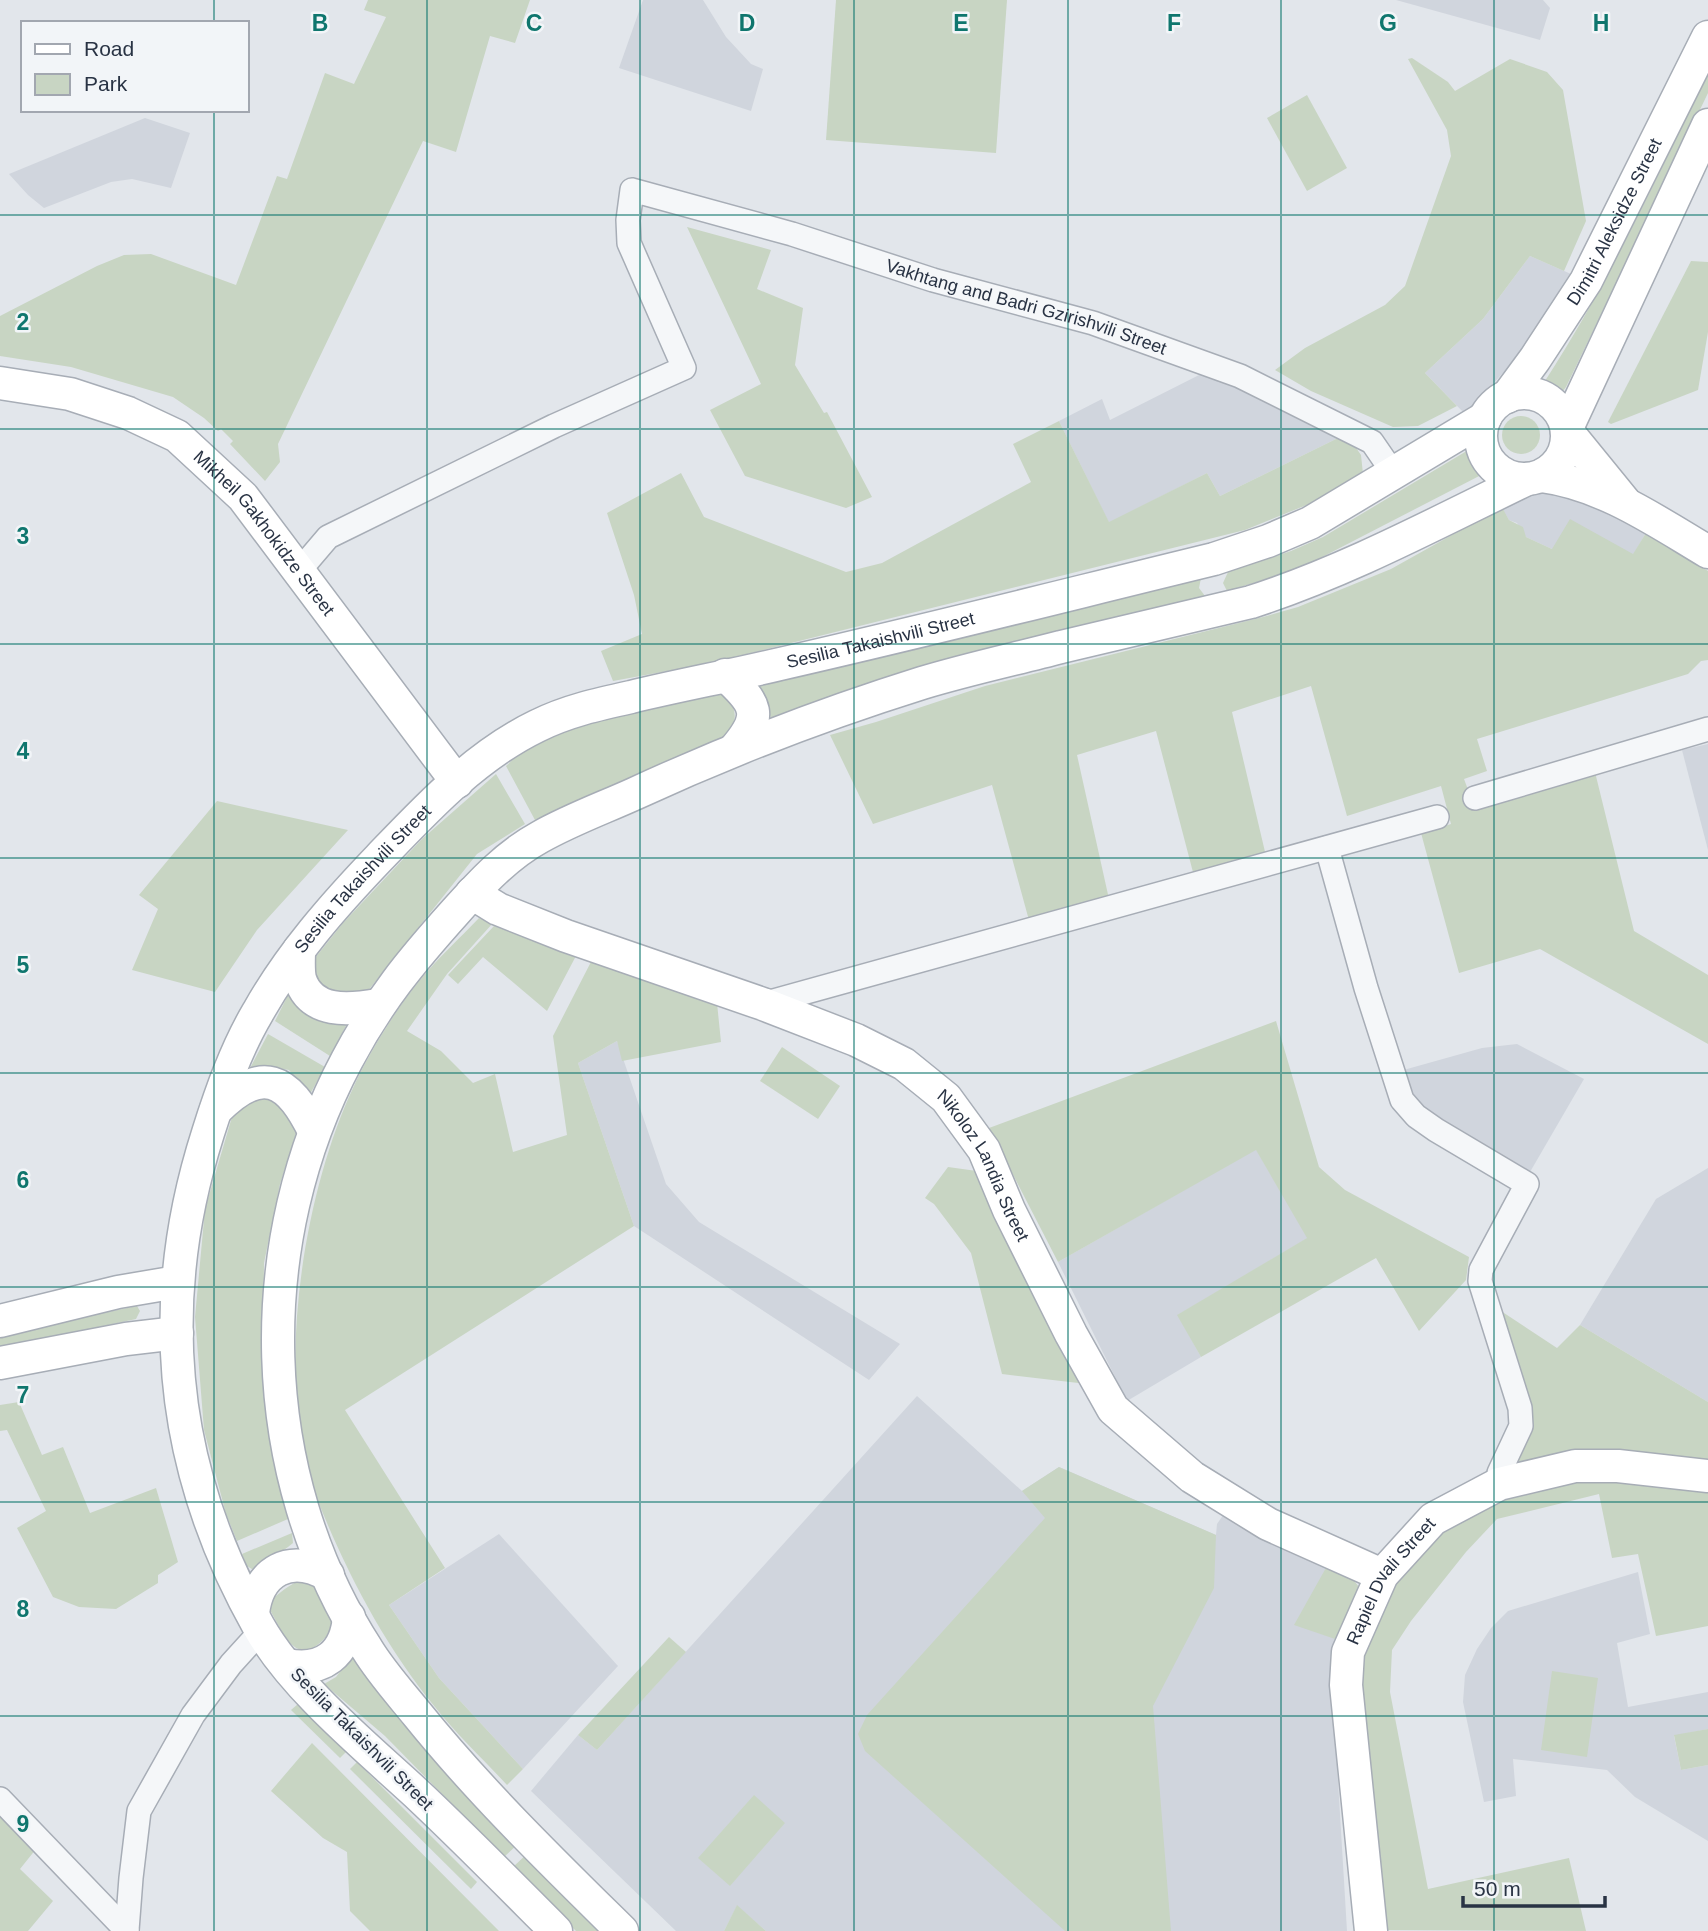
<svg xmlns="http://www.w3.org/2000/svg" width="1708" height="1931" font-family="Helvetica,sans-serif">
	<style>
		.built { fill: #d0d5dd }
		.green { fill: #c8d5c3 }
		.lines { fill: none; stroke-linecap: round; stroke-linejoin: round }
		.street-casing { stroke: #a7adb6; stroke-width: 26 }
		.secondary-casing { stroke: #a7adb6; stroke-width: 35 }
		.street { stroke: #f5f7f9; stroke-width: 23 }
		.secondary { stroke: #fff; stroke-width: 32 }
		.grid { fill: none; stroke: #0f766e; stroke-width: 2; stroke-opacity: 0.55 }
		.labels { text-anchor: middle; stroke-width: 5; stroke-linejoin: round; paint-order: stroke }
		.street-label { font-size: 18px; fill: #293344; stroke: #f2f5f8 }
		.grid-label { font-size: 23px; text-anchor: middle; font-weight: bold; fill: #0f766e; stroke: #f2f5f8; stroke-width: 5; stroke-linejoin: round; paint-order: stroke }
	</style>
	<rect width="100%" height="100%" fill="#e2e6eb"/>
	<!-- built -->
	<g class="built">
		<polygon points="643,0 703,0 726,37 751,64 763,69 751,111 619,68"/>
		<polygon points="1396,0 1543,0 1550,8 1540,40"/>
		<polygon points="145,118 190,133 171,188 132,179 111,182 44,208 28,195 9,174"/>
		<polygon points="1530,256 1571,274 1521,353 1470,409 1464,413 1425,373 1483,319"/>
		<polygon points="1209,370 1340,437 1220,496 1207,473 1109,523 1059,421 1102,399 1110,420"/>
		<polygon points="1559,488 1646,533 1633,555 1552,549 1526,537 1517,523 1509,520 1502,508 1545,489"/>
		<polygon points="1708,744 1708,850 1682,750"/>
		<polygon points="617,1041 666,1184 699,1222 900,1344 869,1380 634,1226 578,1063"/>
		<polygon points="1517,1044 1584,1079 1530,1172 1427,1116 1409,1099 1400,1071 1482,1048"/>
		<polygon points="1256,1149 1308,1238 1178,1315 1201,1357 1127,1401 1058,1262"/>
		<polygon points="1708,1168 1708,1402 1580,1325 1656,1199"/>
		<polygon points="917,1396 1022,1491 1059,1467 1216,1535 1217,1524 1228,1508 1327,1566 1338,1640 1331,1664 1347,1931 766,1931 737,1906 724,1931 676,1931 531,1791 578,1735 597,1750"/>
		<polygon points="499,1534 618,1666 523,1769 439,1678 389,1605"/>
		<polygon points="1638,1572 1650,1634 1617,1643 1628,1707 1708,1692 1708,1729 1674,1736 1681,1770 1708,1765 1708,1841 1635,1797 1607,1770 1513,1759 1516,1796 1484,1802 1463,1702 1465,1675 1477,1649 1491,1628 1508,1611"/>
	</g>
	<!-- green -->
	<g class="green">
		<polygon points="368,0 530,0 515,43 490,36 456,152 423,141 278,444 280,462 265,481 230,444 233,441 221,429 218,431 204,418 173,397 71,367 0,356 0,316 97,266 124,255 151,254 236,285 277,176 287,179 325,73 354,84 386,17 364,10"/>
		<polygon points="836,0 1007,0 996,153 826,140"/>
		<polygon points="1412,58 1448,82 1455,91 1510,59 1547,72 1563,90 1586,221 1564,271 1530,256 1483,319 1425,373 1457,406 1418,426 1393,427 1311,391 1275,370 1305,348 1385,305 1405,286 1451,156 1447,130 1408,59"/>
		<path d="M1708 73V93L1566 387 1563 391 1551 390 1545 381C1608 284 1657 177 1708 73Z"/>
		<polygon points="1307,95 1347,168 1307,191 1267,118"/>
		<polygon points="687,227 771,250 757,289 803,308 795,365 824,413 827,412 872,497 846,508 745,476 710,410 761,384"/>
		<polygon points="1691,261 1708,262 1708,332 1698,390 1611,424 1608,422"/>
		<circle cx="1521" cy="435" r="19"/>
		<polygon points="1059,421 1109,522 1207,473 1220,496 1340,437 1343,429 1361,455 1363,474 1351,487 1245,530 711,663 613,681 601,651 642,634 634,595 607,513 681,473 704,517 846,572 882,563 1031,482 1013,444"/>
		<polygon points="1470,449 1485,473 1299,569 1227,591 1223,583 1228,572 1291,551 1323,537"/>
		<polygon points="1502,507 1509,520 1523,527 1526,537 1552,549 1570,519 1633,554 1646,533 1708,571 1708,660 1701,661 1688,674 1477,739 1487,771 1464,779 1470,795 1594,768 1634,931 1708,975 1708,1044 1540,949 1459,973 1421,833 1451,824 1441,786 1347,816 1311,686 1232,712 1266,856 1194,876 1156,731 1077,755 1109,899 1030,924 992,785 873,824 830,735 876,722 985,686 1263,617 1298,607 1391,569"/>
		<polygon points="1201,578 1199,588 1205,596 1108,620 903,676 771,720 767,701 759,684"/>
		<path d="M719 691C738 705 740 721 724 739L535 820 506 766C513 760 519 753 527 749 580 720 660 704 719 691Z"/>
		<path d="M496 774 525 824 477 854 367 992C336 1000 321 996 311 963L343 923 422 839Z"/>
		<polygon points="217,801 348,830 257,930 215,992 132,970 158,909 139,895"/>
		<path d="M479 918 493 923 447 974 407 1031 441 1051 473 1083 495 1074 513 1152 567 1135 553 1036 593 958 717 1003 721 1042 622 1061 617 1041 578 1063 634 1226 345 1410 445 1568 389 1605 439 1678 523 1769 507 1785C483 1759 457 1735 435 1707 385 1646 347 1574 318 1501 272 1387 302 1197 353 1088 368 1054 397 1008 420 980 438 958 459 939 479 918Z"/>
		<polygon points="494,926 577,954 547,1011 483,957 458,984 448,975"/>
		<path d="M290 991C305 1014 320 1022 347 1024L330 1056 275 1021Z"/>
		<polygon points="1276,1021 1319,1167 1345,1190 1469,1257 1466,1280 1419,1331 1376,1258 1201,1357 1177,1315 1307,1238 1256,1150 1058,1262 989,1128"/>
		<polygon points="268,1034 325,1067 309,1096 289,1070 266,1066 248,1072"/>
		<polygon points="782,1047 840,1086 818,1119 760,1081"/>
		<polygon points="266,1097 286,1110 297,1130 280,1184 264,1263 263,1368 268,1432 288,1519 237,1541 226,1514 204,1430 195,1317 205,1209 234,1110 249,1100"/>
		<polygon points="948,1167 984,1172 1087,1384 1002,1374 971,1253 934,1204 925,1198"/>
		<polygon points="137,1306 140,1311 136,1319 0,1348 0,1334"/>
		<polygon points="1501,1311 1557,1348 1580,1325 1708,1402 1708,1462 1525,1466 1515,1463"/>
		<polygon points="19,1402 42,1455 63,1447 90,1513 156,1488 178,1562 158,1575 158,1583 116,1609 79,1607 53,1597 17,1528 46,1511 7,1430 0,1431 0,1405"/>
		<polygon points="1059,1467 1216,1535 1214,1588 1153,1706 1171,1931 1065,1931 865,1751 858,1734 867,1715 1045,1518 1022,1491"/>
		<polygon points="1565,1478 1708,1486 1708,1626 1656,1636 1638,1554 1612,1558 1599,1494 1497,1519 1466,1552 1411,1621 1392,1650 1390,1692 1428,1889 1569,1858 1586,1931 1384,1930 1355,1680 1362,1641 1394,1584 1427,1540 1485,1501"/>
		<polygon points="292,1533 293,1543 288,1547 255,1571 247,1566 242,1554"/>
		<path d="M1327 1566C1342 1572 1354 1576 1361 1591L1338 1640 1294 1625Z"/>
		<path d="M310 1578 334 1618C331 1631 327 1638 316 1646 293 1663 279 1625 270 1610L271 1600C282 1591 296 1579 310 1578Z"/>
		<polygon points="669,1637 686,1652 597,1750 578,1735"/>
		<polygon points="355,1652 401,1719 423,1747 518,1844 504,1857 385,1736 324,1684 336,1677"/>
		<polygon points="1552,1671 1598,1678 1587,1757 1541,1750"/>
		<polygon points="298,1704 346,1752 340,1758 291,1710"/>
		<polygon points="1708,1729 1708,1765 1681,1770 1674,1735"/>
		<polygon points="312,1743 499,1931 370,1931 350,1911 347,1852 323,1838 271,1791"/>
		<polygon points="357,1762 477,1882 471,1889 350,1769"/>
		<polygon points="754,1795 785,1823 730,1886 698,1858"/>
		<polygon points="0,1816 36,1849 20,1869 53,1901 28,1931 0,1931"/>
		<polygon points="528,1853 604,1931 576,1931 513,1867"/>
		<polygon points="737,1905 766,1931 724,1931"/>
	</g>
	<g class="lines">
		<!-- street casing -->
		<g class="street-casing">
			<g id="street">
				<path id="s1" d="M299 571 328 537 554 426 684 368 629 243 628 220 632 190 792 234 933 280 1093 323 1240 376 1372 442 1394 474"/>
				<polyline points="1475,798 1708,729"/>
				<polyline points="1327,848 1366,988 1402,1100 1416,1116 1436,1130 1527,1184 1481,1270 1480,1281 1520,1408 1521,1426 1499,1473 1499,1484"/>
				<polyline points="763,1004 1437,817"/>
				<polyline points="0,1799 127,1931"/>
				<polyline points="127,1930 131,1878 139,1811 193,1715 231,1664 261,1631"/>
			</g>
		</g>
		<!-- secondary casing -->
		<g class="secondary-casing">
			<g id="secondary">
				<path id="s2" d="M0 383 70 394 128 413 177 436 243 497 457 782"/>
				<circle cx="1524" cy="436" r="43"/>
				<path id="s3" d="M1507 397 1535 359 1586 281 1708 37"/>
				<polyline points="1567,428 1708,125"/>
				<polyline points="1567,431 1624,501"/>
				<path d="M1541 476C1603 484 1656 521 1708 552"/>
				<path d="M725 675C757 704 764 715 734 750"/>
				<path id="s4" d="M472 893 498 909 566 936 763 1004 856 1040 904 1064 946 1098 984 1150 1009 1210 1071 1334 1113 1409 1192 1477 1268 1524 1382 1575"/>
				<path d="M299 950C299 959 298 970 300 979 311 1014 349 1010 378 1005"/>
				<path d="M216 1110C262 1064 288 1078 314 1131"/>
				<polyline points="0,1321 118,1292 177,1282"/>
				<polyline points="0,1363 126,1339 177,1333"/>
				<path d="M253 1613C258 1571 290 1553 328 1575"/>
				<path d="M287 1665C323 1672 346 1654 349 1617"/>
				<path id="s5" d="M556 1931C510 1885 464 1838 416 1793 365 1746 293 1687 259 1627 170 1470 153 1305 208 1133 221 1092 236 1049 258 1012 290 955 334 905 379 858 426 809 475 756 537 726 567 711 599 704 631 697 680 685 730 676 780 664 925 631 1070 594 1214 559L1268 541 1310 523 1485 418"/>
				<path d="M622 1931C551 1861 480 1792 417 1714 400 1693 381 1672 367 1649 254 1474 250 1242 347 1060 378 1001 412 960 456 911 481 883 507 855 540 837 570 820 603 808 634 794 727 751 823 714 922 683 968 669 1015 659 1061 647 1125 632 1188 617 1251 602 1347 571 1436 523 1527 479"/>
				<path id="s6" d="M1371 1931 1346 1685 1348 1652 1382 1575 1433 1519 1499 1484 1575 1466H1618L1708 1476"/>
			</g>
		</g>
		<!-- street -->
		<use href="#street" class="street"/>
		<!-- secondary -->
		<use href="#secondary" class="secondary"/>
	</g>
	<!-- grid -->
	<path class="grid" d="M214 0V23M427 0V1931M640 0V1931M854 0V1931M1068 0V1931M1281 0V1931M1494 0V1931M214 110V1931M0 215H1708M0 429H1708M0 644H1708M0 858H1708M0 1073H1708M0 1287H1708M0 1502H1708M0 1716H1708"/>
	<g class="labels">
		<!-- street labels -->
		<g class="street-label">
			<text dy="6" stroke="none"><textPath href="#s3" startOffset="206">Dimitri Aleksidze Street</textPath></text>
			<text dy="6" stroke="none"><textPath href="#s1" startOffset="1040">Vakhtang and Badri Gzirishvili Street</textPath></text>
			<text dy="6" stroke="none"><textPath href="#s2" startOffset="317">Mikheil Gakhokidze Street</textPath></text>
			<text dy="6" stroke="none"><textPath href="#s5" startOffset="1827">Sesilia Takaishvili Street</textPath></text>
			<text dy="6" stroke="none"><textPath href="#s5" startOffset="1239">Sesilia Takaishvili Street</textPath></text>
			<text dy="6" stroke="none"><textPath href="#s4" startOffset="597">Nikoloz Landia Street</textPath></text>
			<text dy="6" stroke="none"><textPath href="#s6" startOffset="364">Rapiel Dvali Street</textPath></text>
			<text transform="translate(362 1739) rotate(45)" y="6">Sesilia Takaishvili Street</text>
		</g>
	</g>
	<g class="grid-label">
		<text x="320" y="31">B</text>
		<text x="534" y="31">C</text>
		<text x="747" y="31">D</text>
		<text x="961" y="31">E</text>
		<text x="1174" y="31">F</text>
		<text x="1388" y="31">G</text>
		<text x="1601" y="31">H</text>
		<text x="23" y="330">2</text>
		<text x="23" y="544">3</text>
		<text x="23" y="759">4</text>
		<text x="23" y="973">5</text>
		<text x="23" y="1188">6</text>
		<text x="23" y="1403">7</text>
		<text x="23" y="1617">8</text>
		<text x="23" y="1832">9</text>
	</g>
	<!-- legend -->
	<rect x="21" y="21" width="228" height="91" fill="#f2f5f8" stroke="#a2a7b0" stroke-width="2"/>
	<rect x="35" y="44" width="35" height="10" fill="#ffffff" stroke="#a2a7b0" stroke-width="2"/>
	<text x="84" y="56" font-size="21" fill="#293344">Road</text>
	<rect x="35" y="74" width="35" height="21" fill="#c8d5c3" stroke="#a2a7b0" stroke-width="2"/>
	<text x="84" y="91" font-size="21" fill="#293344">Park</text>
	<!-- scale -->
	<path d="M1463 1896v10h142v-10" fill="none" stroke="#293344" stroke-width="3.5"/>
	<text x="1474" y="1896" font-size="21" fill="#293344" stroke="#f2f5f8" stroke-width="5" paint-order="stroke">50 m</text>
</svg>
